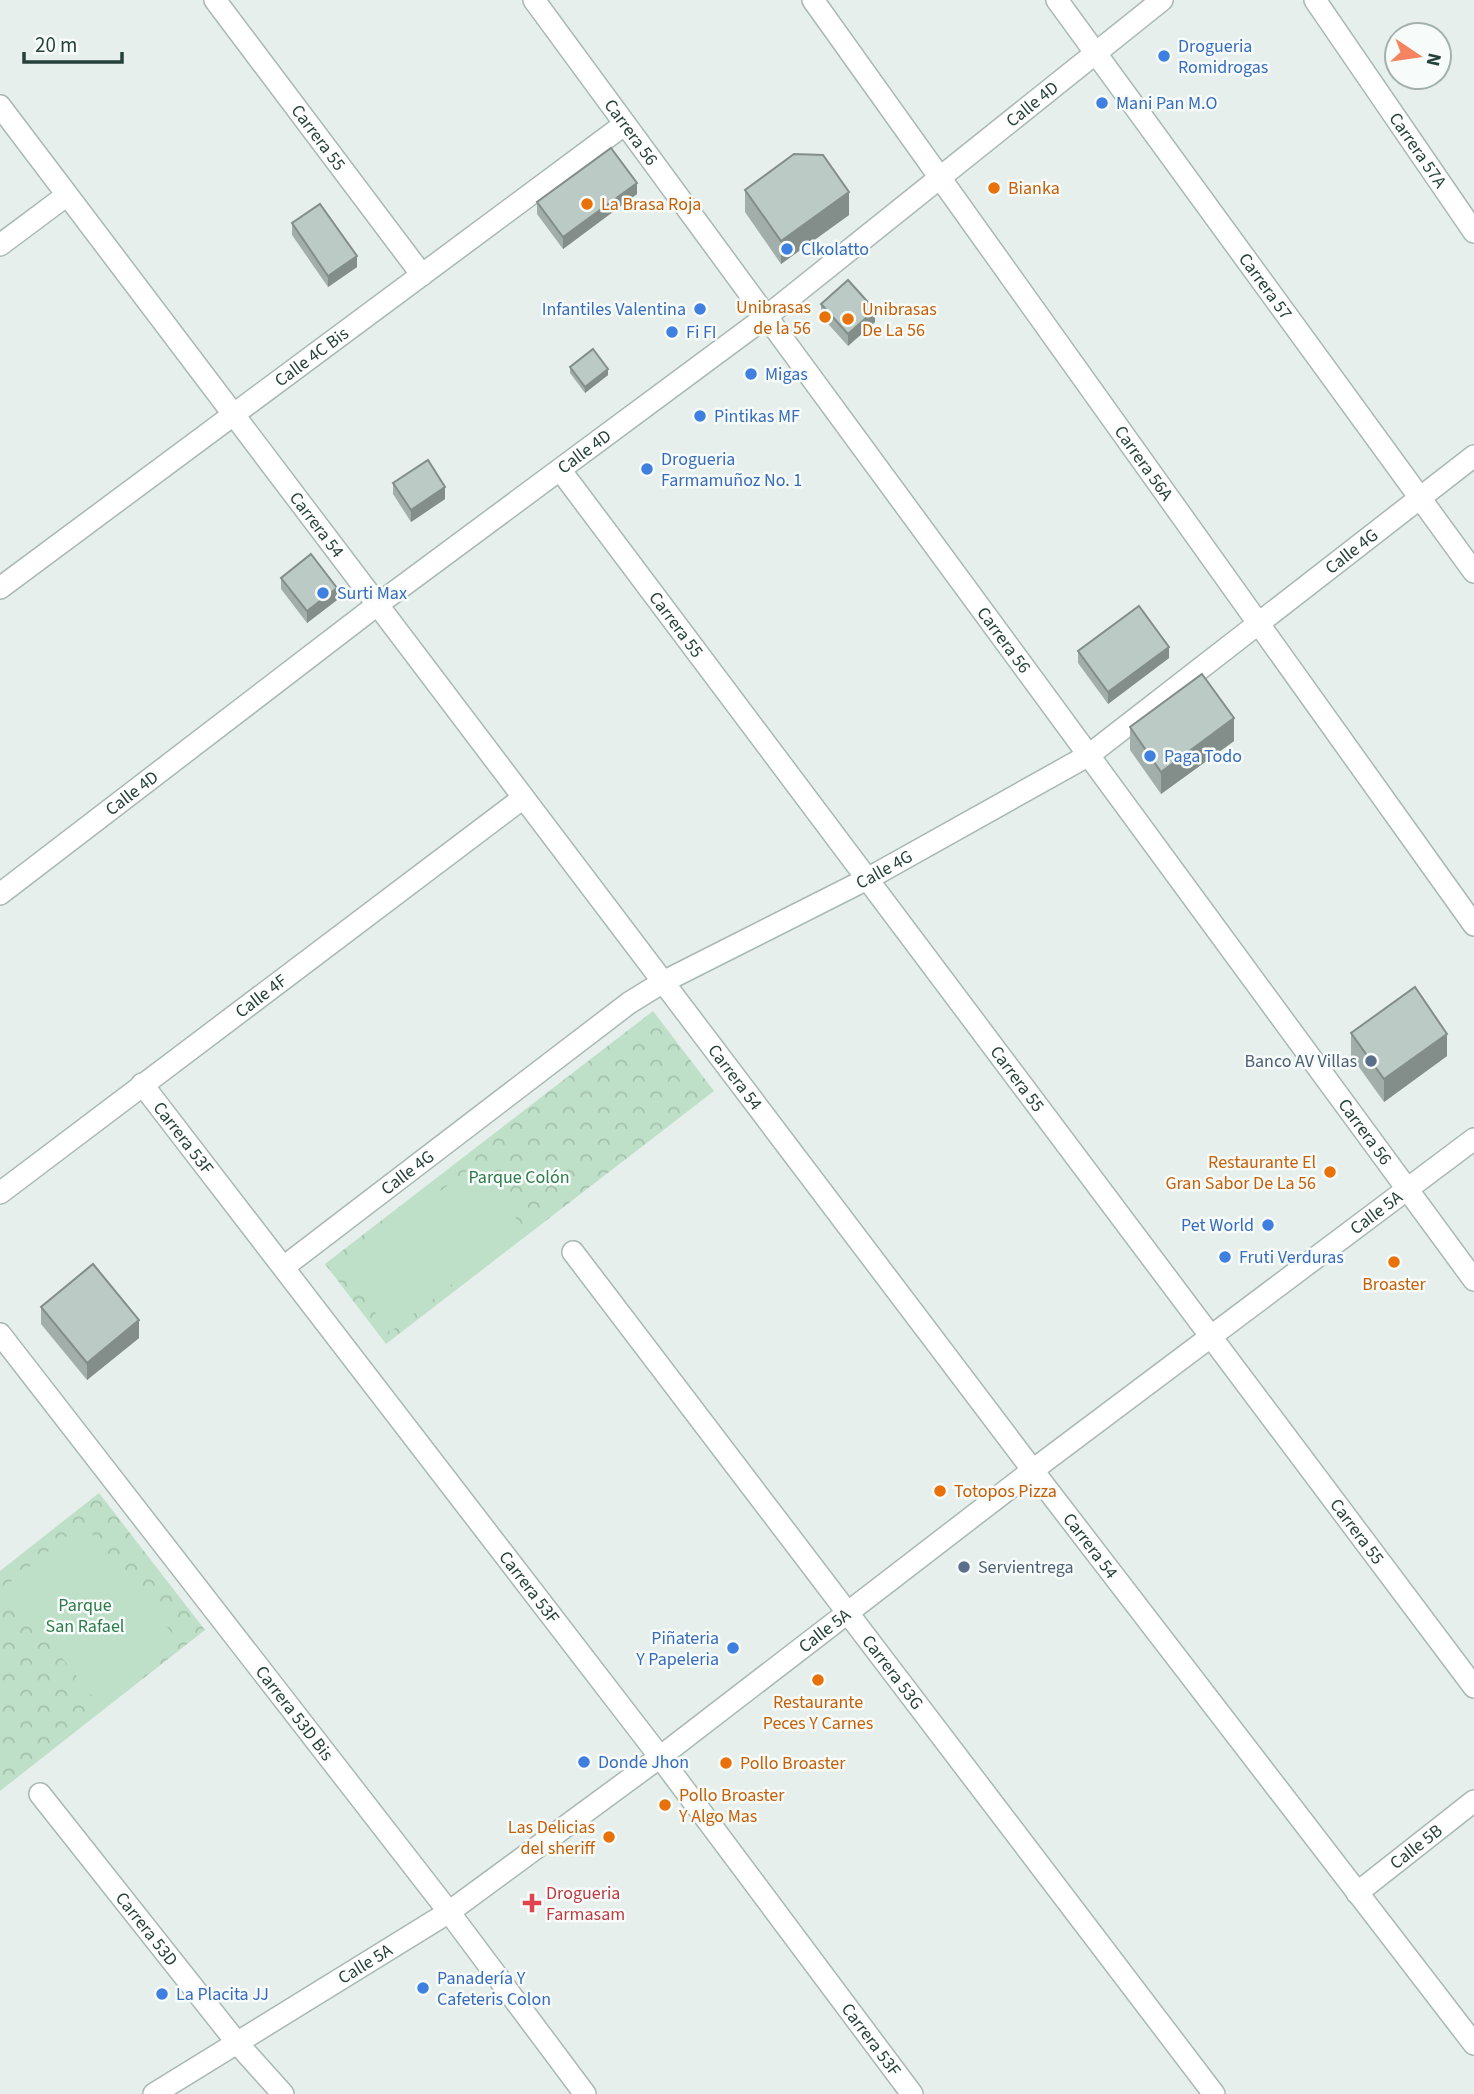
<svg xmlns="http://www.w3.org/2000/svg" width="1474" height="2094" font-family="'Source Sans 3',sans-serif">
	<style>
		.park { fill: url(#park-crowns) }
		.garden { fill: #bfe0c8 }
		.lines { fill: none; stroke-linecap: round; stroke-linejoin: round }
		.minor-casing { stroke: #a8b8b2; stroke-width: 24 }
		.tertiary-casing { stroke: #a8b8b2; stroke-width: 24 }
		.minor { stroke: #fff; stroke-width: 21 }
		.tertiary { stroke: #fff; stroke-width: 21 }
		.wall { fill: #a1aea9 }
		.shaded-wall { fill: #838d89 }
		.building { fill: #bbcac4; stroke: #838d89; stroke-width: 2 }
		.shop-dot { fill: #3f7fe0; stroke: #f7fbf9; stroke-width: 2.5 }
		.food-dot { fill: #e8710a; stroke: #f7fbf9; stroke-width: 2.5 }
		.service-dot { fill: #5c6f8a; stroke: #f7fbf9; stroke-width: 2.5 }
		.health-dot { fill: #e0444e; stroke: #f7fbf9; stroke-width: 2.5 }
		.labels { text-anchor: middle; stroke-width: 5; stroke-linejoin: round; paint-order: stroke }
		.shop-label { font-size: 18px; fill: #366cbe; stroke: #f7fbf9; text-anchor: start }
		.street-label { font-size: 18px; fill: #24423a; stroke: #f7fbf9 }
		.food-label { font-size: 18px; fill: #c56008; stroke: #f7fbf9; text-anchor: start }
		.service-label { font-size: 18px; fill: #4e5e75; stroke: #f7fbf9; text-anchor: end }
		.park-label { font-size: 18px; fill: #2d7a4b; stroke: #f7fbf9 }
		.health-label { font-size: 18px; fill: #be3a42; stroke: #f7fbf9; text-anchor: start }
	</style>
	<defs>
		<pattern id="park-crowns" width="20" height="18" patternUnits="userSpaceOnUse" patternTransform="scale(1.75)"><rect width="20" height="18" fill="#bfe0c8"/><path d="M2 6a3 3 0 1 1 6 0M12 15a3 3 0 1 1 6 0" fill="none" stroke="#a4c1ad"/></pattern>
	</defs>
	<rect width="100%" height="100%" fill="#e6efeb"/>
	<!-- park -->
	<g class="park">
		<polygon points="653,1011 714,1091 386,1344 325,1264"/>
		<polygon points="99,1493 205,1630 0,1791 0,1571"/>
	</g>
	<!-- garden -->
	<g class="garden">
		<polygon points="476,1164 524,1229 390,1332 341,1266"/>
		<polygon points="83,1523 177,1639 98,1703 5,1586"/>
	</g>
	<g class="lines">
		<!-- minor casing -->
		<g class="minor-casing">
			<g id="minor">
				<path id="s1" d="M215 0 422 275"/>
				<path id="s2" d="M813 0 1474 925"/>
				<path id="s3" d="M1057 0 1474 572"/>
				<path id="s4" d="M1315 0 1474 232"/>
				<polyline points="0,245 67,195"/>
				<path id="s5" d="M561 471 1474 1687"/>
				<path id="s6" d="M0 588 625 124"/>
				<path id="s7" d="M142 1084 660 1757 912 2094"/>
				<path id="s8" d="M573 1252 1214 2094"/>
				<path id="s9" d="M285 1266 629 1003 663 982 869 878 1089 755 1474 456"/>
				<path id="s10" d="M0 1334 449 1912 585 2094"/>
				<path id="s11" d="M40 1794 238 2044 283 2094"/>
				<path id="s12" d="M1357 1893 1474 1801"/>
			</g>
		</g>
		<!-- tertiary casing -->
		<g class="tertiary-casing">
			<g id="tertiary">
				<path id="s13" d="M534 0 1474 1280"/>
				<path id="s14" d="M0 106 1047 1489 1474 2044"/>
				<path id="s15" d="M0 894 377 605 767 316 1162 0"/>
				<path id="s16" d="M0 1193 523 798"/>
				<path id="s17" d="M154 2094 449 1912 660 1757 1033 1470 1474 1139"/>
			</g>
		</g>
		<!-- minor -->
		<use href="#minor" class="minor"/>
		<!-- tertiary -->
		<use href="#tertiary" class="tertiary"/>
	</g>
	<!-- wall -->
	<g class="wall">
		<polygon points="745,190 849,215 781,264 745,212"/>
		<polygon points="637,194 563,249 537,214 537,202"/>
		<polygon points="292,223 357,267 328,287 292,235"/>
		<polygon points="821,304 875,322 848,346 821,316"/>
		<polygon points="570,367 608,375 585,393 570,373"/>
		<polygon points="393,483 445,499 411,522 393,494"/>
		<polygon points="281,578 337,600 307,623 281,589"/>
		<polygon points="1078,651 1169,658 1108,704 1078,663"/>
		<polygon points="1130,727 1234,741 1161,794 1130,750"/>
		<polygon points="1351,1033 1447,1056 1384,1102 1351,1056"/>
		<polygon points="41,1307 139,1338 87,1380 41,1324"/>
	</g>
	<!-- shaded-wall -->
	<g class="shaded-wall">
		<polygon points="637,183 637,194 563,249 563,237"/>
		<polygon points="849,192 849,215 781,264 781,241"/>
		<polygon points="357,256 357,267 328,287 328,276"/>
		<polygon points="875,310 875,322 848,346 848,334"/>
		<polygon points="608,369 608,375 585,393 585,387"/>
		<polygon points="445,487 445,499 411,522 411,510"/>
		<polygon points="337,588 337,600 307,623 307,611"/>
		<polygon points="1169,647 1169,658 1108,704 1108,692"/>
		<polygon points="1234,718 1234,741 1161,794 1161,772"/>
		<polygon points="1447,1034 1447,1056 1384,1102 1384,1079"/>
		<polygon points="139,1320 139,1338 87,1380 87,1363"/>
	</g>
	<!-- building -->
	<g class="building">
		<polygon points="611,148 637,183 563,237 537,202"/>
		<polygon points="794,154 823,155 849,192 781,241 745,190"/>
		<polygon points="320,204 357,256 328,276 292,223"/>
		<polygon points="848,280 875,310 848,334 821,304"/>
		<polygon points="593,349 608,369 585,387 570,367"/>
		<polygon points="428,460 445,487 411,510 393,483"/>
		<polygon points="311,554 337,588 307,611 281,578"/>
		<polygon points="1139,606 1169,647 1108,692 1078,651"/>
		<polygon points="1202,674 1234,718 1161,772 1130,727"/>
		<polygon points="1415,987 1447,1034 1384,1079 1351,1033"/>
		<polygon points="93,1264 139,1320 87,1363 41,1307"/>
	</g>
	<!-- markers -->
	<g class="shop-dot">
		<circle cx="1164" cy="56" r="7"/>
		<circle cx="1102" cy="103" r="7"/>
		<circle cx="787" cy="249" r="7"/>
		<circle cx="700" cy="309" r="7"/>
		<circle cx="672" cy="332" r="7"/>
		<circle cx="751" cy="374" r="7"/>
		<circle cx="700" cy="416" r="7"/>
		<circle cx="647" cy="469" r="7"/>
		<circle cx="323" cy="593" r="7"/>
		<circle cx="1150" cy="756" r="7"/>
		<circle cx="1268" cy="1225" r="7"/>
		<circle cx="1225" cy="1257" r="7"/>
		<circle cx="733" cy="1648" r="7"/>
		<circle cx="584" cy="1762" r="7"/>
		<circle cx="423" cy="1988" r="7"/>
		<circle cx="162" cy="1994" r="7"/>
	</g>
	<g class="food-dot">
		<circle cx="994" cy="188" r="7"/>
		<circle cx="587" cy="204" r="7"/>
		<circle cx="825" cy="317" r="7"/>
		<circle cx="848" cy="319" r="7"/>
		<circle cx="1330" cy="1172" r="7"/>
		<circle cx="1394" cy="1262" r="7"/>
		<circle cx="940" cy="1491" r="7"/>
		<circle cx="818" cy="1680" r="7"/>
		<circle cx="726" cy="1763" r="7"/>
		<circle cx="665" cy="1805" r="7"/>
		<circle cx="609" cy="1837" r="7"/>
	</g>
	<g class="service-dot">
		<circle cx="1371" cy="1061" r="7"/>
		<circle cx="964" cy="1567" r="7"/>
	</g>
	<path class="health-dot" d="M528.5 1892.5h7v7h7v7h-7v7h-7v-7h-7v-7h7z"/>
	<g class="labels">
		<!-- shop labels -->
		<g class="shop-label">
			<text x="1178" y="52">Drogueria<tspan x="1178" dy="21">Romidrogas</tspan></text>
			<text x="1116" y="109">Mani Pan M.O</text>
			<text x="801" y="255">Clkolatto</text>
			<text x="686" y="315" text-anchor="end">Infantiles Valentina</text>
			<text x="686" y="338">Fi FI</text>
			<text x="765" y="380">Migas</text>
			<text x="714" y="422">Pintikas MF</text>
			<text x="661" y="465">Drogueria<tspan x="661" dy="21">Farmamuñoz No. 1</tspan></text>
			<text x="337" y="599">Surti Max</text>
			<text x="1164" y="762">Paga Todo</text>
			<text x="1254" y="1231" text-anchor="end">Pet World</text>
			<text x="1239" y="1263">Fruti Verduras</text>
			<text x="719" y="1644" text-anchor="end">Piñateria<tspan x="719" dy="21">Y Papeleria</tspan></text>
			<text x="598" y="1768">Donde Jhon</text>
			<text x="437" y="1984">Panadería Y<tspan x="437" dy="21">Cafeteris Colon</tspan></text>
			<text x="176" y="2000">La Placita JJ</text>
		</g>
		<!-- street labels -->
		<g class="street-label">
			<text dy="6" stroke="none"><textPath href="#s15" startOffset="1300">Calle 4D</textPath></text>
			<text dy="6" stroke="none"><textPath href="#s13" startOffset="164">Carrera 56</textPath></text>
			<text dy="6" stroke="none"><textPath href="#s1" startOffset="172">Carrera 55</textPath></text>
			<text dy="6" stroke="none"><textPath href="#s4" startOffset="182">Carrera 57A</textPath></text>
			<text dy="6" stroke="none"><textPath href="#s3" startOffset="354">Carrera 57</textPath></text>
			<text dy="6" stroke="none"><textPath href="#s6" startOffset="388">Calle 4C Bis</textPath></text>
			<text dy="6" stroke="none"><textPath href="#s15" startOffset="733">Calle 4D</textPath></text>
			<text dy="6" stroke="none"><textPath href="#s2" startOffset="569">Carrera 56A</textPath></text>
			<text dy="6" stroke="none"><textPath href="#s14" startOffset="525">Carrera 54</textPath></text>
			<text dy="6" stroke="none"><textPath href="#s9" startOffset="1288">Calle 4G</textPath></text>
			<text dy="6" stroke="none"><textPath href="#s5" startOffset="192">Carrera 55</textPath></text>
			<text dy="6" stroke="none"><textPath href="#s13" startOffset="794">Carrera 56</textPath></text>
			<text dy="6" stroke="none"><textPath href="#s15" startOffset="166">Calle 4D</textPath></text>
			<text dy="6" stroke="none"><textPath href="#s9" startOffset="721">Calle 4G</textPath></text>
			<text dy="6" stroke="none"><textPath href="#s16" startOffset="327">Calle 4F</textPath></text>
			<text dy="6" stroke="none"><textPath href="#s14" startOffset="1218">Carrera 54</textPath></text>
			<text dy="6" stroke="none"><textPath href="#s5" startOffset="760">Carrera 55</textPath></text>
			<text dy="6" stroke="none"><textPath href="#s13" startOffset="1404">Carrera 56</textPath></text>
			<text dy="6" stroke="none"><textPath href="#s7" startOffset="68">Carrera 53F</textPath></text>
			<text dy="6" stroke="none"><textPath href="#s9" startOffset="154">Calle 4G</textPath></text>
			<text dy="6" stroke="none"><textPath href="#s17" startOffset="1508">Calle 5A</textPath></text>
			<text dy="6" stroke="none"><textPath href="#s5" startOffset="1326">Carrera 55</textPath></text>
			<text dy="6" stroke="none"><textPath href="#s14" startOffset="1806">Carrera 54</textPath></text>
			<text dy="6" stroke="none"><textPath href="#s7" startOffset="635">Carrera 53F</textPath></text>
			<text dy="6" stroke="none"><textPath href="#s17" startOffset="816">Calle 5A</textPath></text>
			<text dy="6" stroke="none"><textPath href="#s8" startOffset="528">Carrera 53G</textPath></text>
			<text dy="6" stroke="none"><textPath href="#s10" startOffset="480">Carrera 53D Bis</textPath></text>
			<text dy="6" stroke="none"><textPath href="#s12" startOffset="75">Calle 5B</textPath></text>
			<text dy="6" stroke="none"><textPath href="#s11" startOffset="172">Carrera 53D</textPath></text>
			<text dy="6" stroke="none"><textPath href="#s17" startOffset="248">Calle 5A</textPath></text>
			<text dy="6" stroke="none"><textPath href="#s7" startOffset="1202">Carrera 53F</textPath></text>
		</g>
		<!-- food labels -->
		<g class="food-label">
			<text x="1008" y="194">Bianka</text>
			<text x="601" y="210">La Brasa Roja</text>
			<text x="811" y="313" text-anchor="end">Unibrasas<tspan x="811" dy="21">de la 56</tspan></text>
			<text x="862" y="315">Unibrasas<tspan x="862" dy="21">De La 56</tspan></text>
			<text x="1316" y="1168" text-anchor="end">Restaurante El<tspan x="1316" dy="21">Gran Sabor De La 56</tspan></text>
			<text x="1394" y="1290" text-anchor="middle">Broaster</text>
			<text x="954" y="1497">Totopos Pizza</text>
			<text x="818" y="1708" text-anchor="middle">Restaurante<tspan x="818" dy="21">Peces Y Carnes</tspan></text>
			<text x="740" y="1769">Pollo Broaster</text>
			<text x="679" y="1801">Pollo Broaster<tspan x="679" dy="21">Y Algo Mas</tspan></text>
			<text x="595" y="1833" text-anchor="end">Las Delicias<tspan x="595" dy="21">del sheriff</tspan></text>
		</g>
		<!-- service labels -->
		<g class="service-label">
			<text x="1357" y="1067">Banco AV Villas</text>
			<text x="978" y="1573" text-anchor="start">Servientrega</text>
		</g>
		<!-- park labels -->
		<g class="park-label">
			<text x="519" y="1183">Parque Colón</text>
			<text x="85" y="1611">Parque<tspan x="85" dy="21">San Rafael</tspan></text>
		</g>
		<!-- health labels -->
		<g class="health-label">
			<text x="546" y="1899">Drogueria<tspan x="546" dy="21">Farmasam</tspan></text>
		</g>
	</g>
	<!-- north arrow -->
	<g transform="translate(1418 56) rotate(103)"><circle r="33" fill="#f7fbf9" stroke="#a3b1ad" stroke-width="2"/>
	<path d="M0-5L12 26L0 18L-12 26Z" fill="#f4845f"/>
	<text y="-10" font-size="19" font-weight="bold" text-anchor="middle" fill="#24423a">N</text>
	</g>
	<!-- scale -->
	<path d="M24 52v10h98v-10" fill="none" stroke="#24423a" stroke-width="3.5"/>
	<text x="35" y="52" font-size="21" fill="#24423a" stroke="#f7fbf9" stroke-width="5" paint-order="stroke">20 m</text>
</svg>
